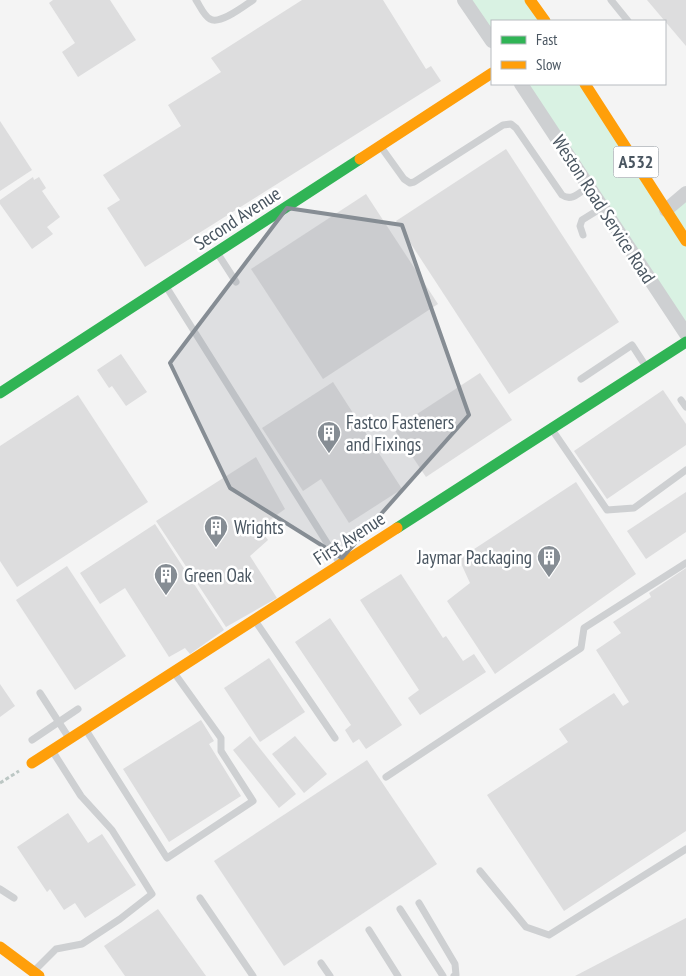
<svg xmlns="http://www.w3.org/2000/svg" width="686" height="976" font-family="'PT Sans Narrow',sans-serif">
	<style>
		.green { fill: #d9f2e3 }
		.building { fill: #ddddde }
		.lines { fill: none; stroke-linecap: round; stroke-linejoin: round }
		.path { stroke: #bcc7c4; stroke-width: 3; stroke-dasharray: 4 2.5; stroke-linecap: butt }
		.lane { stroke: #ced0d2; stroke-width: 7 }
		.street { stroke: #ced0d2; stroke-width: 14 }
		.fast { stroke: #30b455; stroke-width: 11 }
		.slow { stroke: #ff9f0a; stroke-width: 11 }
		.marked { fill: #868d94; fill-opacity: 0.2; stroke: #868d94; stroke-width: 4; stroke-linejoin: round }
		.labels { text-anchor: middle; stroke-width: 5; stroke-linejoin: round; paint-order: stroke }
		.shield { fill: #fff; stroke: #808990; stroke-width: 1 }
		.shield-label { font-size: 18px; font-weight: bold; fill: #4a5661 }
		.street-label { font-size: 19px; fill: #4a5661; stroke: #fff }
		.poi-label { font-size: 19px; fill: #4a5661; stroke: #fff; text-anchor: start }
	</style>
	<rect width="100%" height="100%" fill="#f4f4f4"/>
	<!-- green -->
	<g class="green">
		<polygon points="464,0 530,0 545,21 492,21 492,41"/>
		<polygon points="521,84 585,84 666,210 686,199 686,334"/>
	</g>
	<!-- building -->
	<g class="building">
		<polygon points="53,0 110,0 136,40 78,77 62,52 75,43 49,3"/>
		<polygon points="302,0 383,0 426,69 431,66 441,81 145,267 107,208 120,200 103,175 181,126 168,105 221,72 211,58"/>
		<polygon points="647,0 686,0 686,46"/>
		<polygon points="0,121 32,170 0,191"/>
		<polygon points="506,149 619,322 509,394 396,221"/>
		<polygon points="33,177 34,180 39,177 46,188 42,191 60,217 47,227 53,234 32,249 0,204 0,200"/>
		<polygon points="366,194 438,304 323,379 251,269"/>
		<polygon points="121,354 147,392 126,406 112,386 109,388 97,370"/>
		<polygon points="480,373 512,420 426,477 394,429"/>
		<polygon points="333,382 402,489 349,523 321,479 303,491 262,428"/>
		<polygon points="663,390 686,424 686,445 607,499 574,451"/>
		<polygon points="78,395 148,502 17,587 0,561 0,446"/>
		<polygon points="256,457 285,509 259,528 268,540 250,556 277,598 226,627 156,521"/>
		<polygon points="576,482 636,574 495,674 447,601 470,583 459,559"/>
		<polygon points="686,492 686,532 646,559 627,531"/>
		<polygon points="155,524 224,630 190,654 185,648 169,657 125,588 100,604 80,573"/>
		<polygon points="67,566 126,656 75,690 16,600"/>
		<polygon points="686,568 686,831 564,911 487,795 568,742 559,729 614,693 623,706 629,702 596,650 621,633 613,622 651,597 649,593"/>
		<polygon points="401,574 443,638 446,636 463,661 474,654 486,672 420,715 408,698 419,690 360,600"/>
		<polygon points="330,618 402,725 366,749 359,739 353,743 345,730 351,725 295,642"/>
		<polygon points="269,658 305,712 260,742 224,688"/>
		<polygon points="0,684 15,706 0,717"/>
		<polygon points="201,720 214,741 209,744 241,796 169,842 123,769"/>
		<polygon points="250,736 296,794 279,808 233,750"/>
		<polygon points="295,736 327,774 304,793 272,754"/>
		<polygon points="367,760 437,864 284,966 214,861"/>
		<polygon points="68,813 88,843 102,834 136,885 85,918 75,903 64,910 50,889 47,892 17,847"/>
		<polygon points="158,909 206,976 125,976 104,946"/>
		<polygon points="686,918 686,976 575,976"/>
	</g>
	<g class="lines">
		<!-- path -->
		<polyline class="path" points="0,783 19,771"/>
		<!-- lane -->
		<g class="lane">
			<path d="M196 0C200 6 204 16 210 19 220 25 244 6 253 0"/>
			<polyline points="611,0 628,21"/>
			<path d="M381 147 404 179 410 183 414 182 503 125 511 124 516 128 562 195C572 202 580 192 589 186"/>
			<polyline points="583,235 580,226 582,220 603,207"/>
			<polyline points="218,254 236,282"/>
			<polyline points="167,288 339,562"/>
			<polyline points="581,379 632,345 645,365"/>
			<polyline points="681,400 686,407"/>
			<polyline points="553,431 607,510 634,508 686,470"/>
			<polyline points="256,622 335,738"/>
			<polyline points="40,693 69,738"/>
			<polyline points="86,730 167,858 253,801 221,751 221,738 175,674"/>
			<polyline points="32,740 78,709"/>
			<polyline points="386,777 581,648 584,628 686,563"/>
			<polyline points="480,871 526,927 549,935 686,849"/>
			<polyline points="0,889 14,898"/>
			<polyline points="200,898 253,976"/>
			<polyline points="419,903 455,964 456,975 454,976"/>
			<polyline points="400,909 443,976"/>
			<polyline points="369,930 398,976"/>
			<polyline points="321,963 330,976"/>
			<polyline points="34,971 56,949 82,944 120,919 152,894 112,830 81,796 53,752"/>
		</g>
		<!-- street -->
		<g class="street">
			<polyline points="464,0 492,41"/>
			<polyline points="521,84 686,334"/>
			<polyline points="666,210 686,193"/>
		</g>
		<!-- fast -->
		<g class="fast">
			<polyline points="0,393 360,159"/>
			<polyline points="397,528 686,342"/>
		</g>
		<!-- slow -->
		<g class="slow">
			<polyline points="530,0 545,21"/>
			<polyline points="585,84 686,241"/>
			<polyline points="360,159 492,73"/>
			<polyline points="32,763 397,528"/>
			<polyline points="0,947 39,976"/>
		</g>
	</g>
	<!-- marked area -->
	<path class="marked" d="M287 208 402 225 469 415 342 558 230 488 170 363Z"/>
	<!-- icons -->
	<defs>
		<g id="building-pin" transform="scale(1.25)"><path d="M0 17L-7.5 6A9.5 9.5 0 1 1 7.5 6Z" fill="#868d94" stroke="#fff"/><path d="M-4-6H4V6H1V3H-1V6H-4ZM-2.5-4.3h1.7v1.8h-1.7ZM.8-4.3h1.7v1.8H.8ZM-2.5-1h1.7V.8h-1.7ZM.8-1h1.7V.8H.8Z" fill="#fff"/></g>
	</defs>
	<g fill-rule="evenodd">
		<use href="#building-pin" x="329" y="433"/>
		<use href="#building-pin" x="216" y="527"/>
		<use href="#building-pin" x="549" y="557"/>
		<use href="#building-pin" x="166" y="575"/>
	</g>
	<g class="labels">
		<!-- shield labels -->
		<rect class="shield" x="613.5" y="146.5" width="45" height="31" rx="4"/>
		<g class="shield-label">
			<text x="636" y="168">A532</text>
		</g>
		<!-- street labels -->
		<g class="street-label">
			<text transform="translate(604 209) rotate(57)" y="7">Weston Road Service Road</text>
			<text transform="translate(237 218) rotate(-33)" y="7">Second Avenue</text>
			<text transform="translate(349 538) rotate(-33)" y="7">First Avenue</text>
		</g>
		<!-- poi labels -->
		<g class="poi-label">
			<text x="346" y="429">Fastco Fasteners<tspan x="346" dy="22">and Fixings</tspan></text>
			<text x="234" y="534">Wrights</text>
			<text x="532" y="564" text-anchor="end">Jaymar Packaging</text>
			<text x="184" y="582">Green Oak</text>
		</g>
	</g>
	<!-- legend -->
	<rect x="491" y="20" width="175" height="65" fill="#ffffff" stroke="#b7bbc0"/>
	<rect x="501" y="36" width="25" height="8" fill="#30b455" stroke="#b7bbc0"/>
	<text x="536" y="45" font-size="15" fill="#4a5661">Fast</text>
	<rect x="501" y="61" width="25" height="8" fill="#ff9f0a" stroke="#b7bbc0"/>
	<text x="536" y="70" font-size="15" fill="#4a5661">Slow</text>
</svg>
